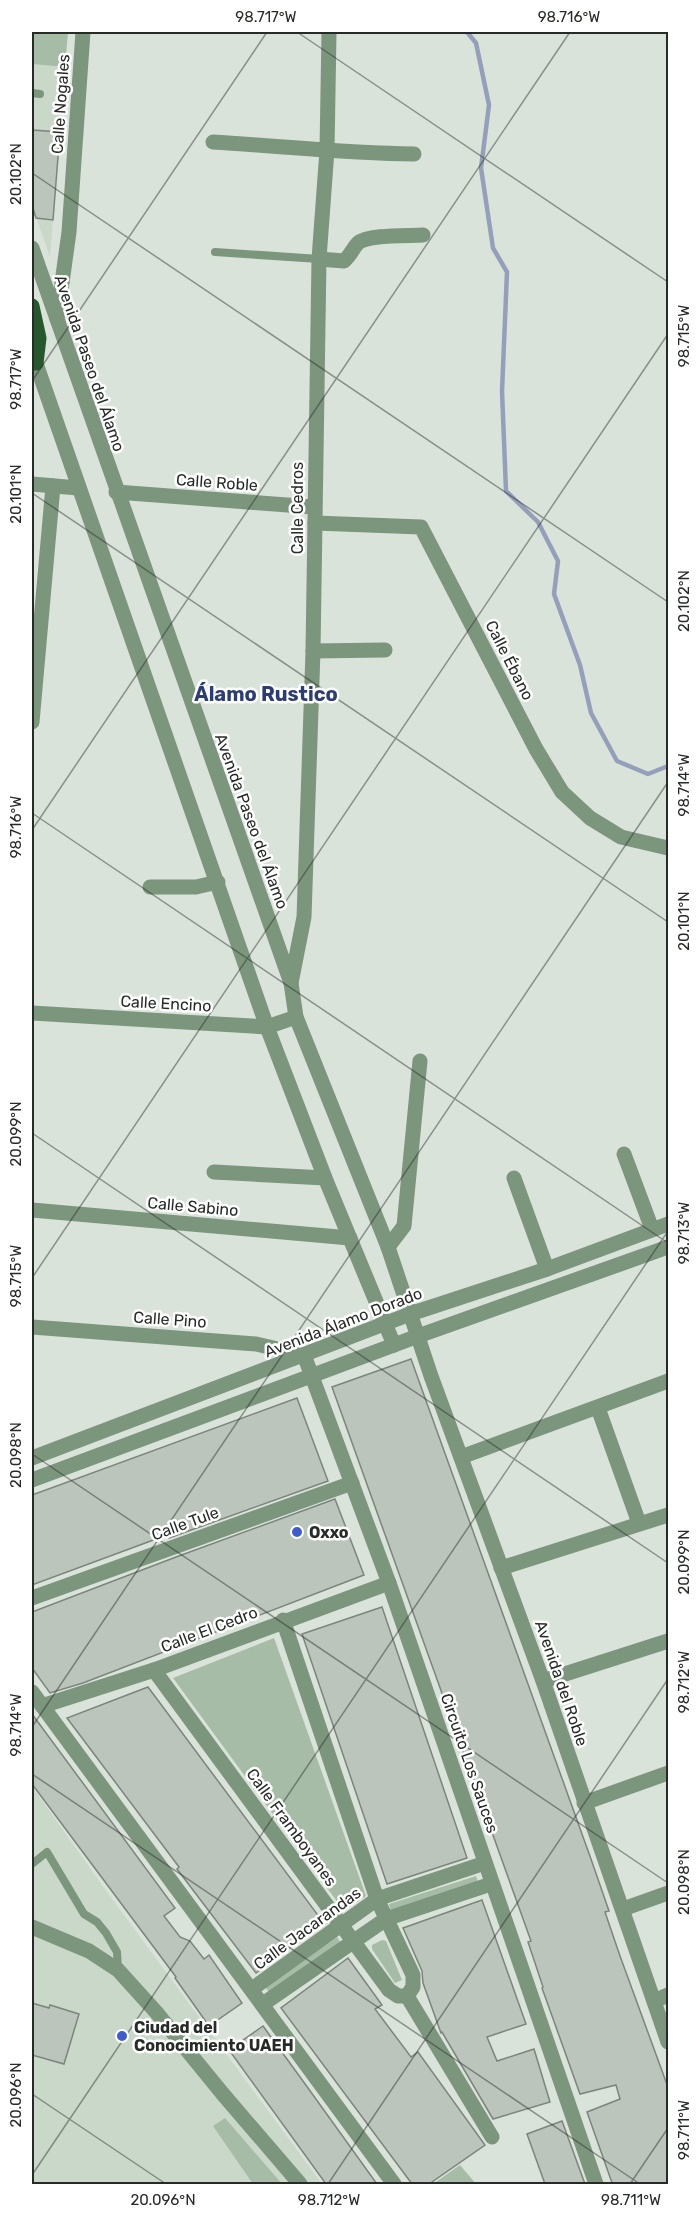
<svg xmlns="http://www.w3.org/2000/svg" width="700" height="2216" font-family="Rubik,sans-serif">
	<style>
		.built { fill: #c9d8c9 }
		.green { fill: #a6bca6 }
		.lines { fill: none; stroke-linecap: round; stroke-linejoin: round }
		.stream { stroke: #959fbb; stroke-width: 4.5 }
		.building { fill: #bbc5bb; stroke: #7c857c; stroke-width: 1.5 }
		.service { stroke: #7c957d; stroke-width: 8 }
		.minor { stroke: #7c957d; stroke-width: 15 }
		.tertiary { stroke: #7c957d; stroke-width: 15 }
		.primary { stroke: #27572c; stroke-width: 15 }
		.ticks { fill: none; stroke: #272b27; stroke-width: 1.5; stroke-opacity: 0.45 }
		.poi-dot { fill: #3f5cce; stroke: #fff; stroke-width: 2 }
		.labels { text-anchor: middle; stroke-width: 5; stroke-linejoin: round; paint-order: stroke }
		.street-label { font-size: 16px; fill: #272b27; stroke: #fff }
		.poi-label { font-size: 16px; font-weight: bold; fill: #272b27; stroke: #fff; text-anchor: start }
		.quarter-label { font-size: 20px; font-weight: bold; fill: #2c3d76; stroke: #fff }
		.neatline { fill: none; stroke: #272b27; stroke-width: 2 }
		.ticks-label { font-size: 15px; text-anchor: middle; fill: #272b27 }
	</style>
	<rect width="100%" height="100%" fill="#d9e3d9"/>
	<!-- built -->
	<g class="built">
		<polygon points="32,64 65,67 50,257 32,205"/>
		<polygon points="32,1786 104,1888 322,2184 32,2184"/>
	</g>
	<!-- green -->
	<g class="green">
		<polygon points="32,32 68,32 65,67 32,64"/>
		<polygon points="274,1638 366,1896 344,1911 173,1678"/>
		<polygon points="476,1876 478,1882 391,1911 389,1904"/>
		<polygon points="337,1937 340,1942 269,1992 265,1987"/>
		<polygon points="382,1940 386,1941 402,1980 395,1983 372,1949 372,1945"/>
		<polygon points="225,2118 282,2184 253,2184 213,2126"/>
		<polygon points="460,2165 476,2184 433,2184"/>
	</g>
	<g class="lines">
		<!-- stream -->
		<polyline class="stream" points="467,32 476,43 489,105 481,168 493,248 507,272 502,391 506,491 538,522 558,561 554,594 580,665 591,713 617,761 648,774 668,766"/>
	</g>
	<!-- building -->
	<g class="building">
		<polygon points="32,130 60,132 53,220 36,218 32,205 33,148 32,148"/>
		<polygon points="411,1359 591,1859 609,1911 605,1912 620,1956 669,2090 669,2184 613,2184 611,2180 587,2112 620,2099 616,2085 580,2094 542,1988 543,1987 528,1942 531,1941 332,1387"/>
		<polygon points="297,1398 328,1481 169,1538 167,1535 32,1585 32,1495"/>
		<polygon points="335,1499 364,1575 83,1683 50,1693 32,1668 32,1612 176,1557"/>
		<polygon points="382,1607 467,1858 387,1884 302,1634"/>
		<polygon points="148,1687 323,1922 256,1973 177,1869 179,1867 67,1718"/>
		<polygon points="32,1714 175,1908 164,1916 180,1937 190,1941 204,1959 209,1955 242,2003 209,2026 175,1978 176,1977 32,1784"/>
		<polygon points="482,1900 526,2024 487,2037 497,2061 534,2049 550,2102 493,2119 442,2032 441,2033 423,1983 422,1971 403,1928"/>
		<polygon points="348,1958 382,2005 375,2009 411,2057 418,2052 485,2145 429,2184 412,2184 281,2008"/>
		<polygon points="32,2003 49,2008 50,2005 79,2014 64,2064 32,2055"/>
		<polygon points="263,2026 308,2088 377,2184 326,2184 229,2050"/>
		<polygon points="562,2121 585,2184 545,2184 527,2134"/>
	</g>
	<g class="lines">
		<!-- service -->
		<g class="service">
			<polyline points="32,93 40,94"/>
			<polyline points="215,252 319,259"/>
			<polyline points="32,1864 47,1852 84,1914 97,1922 106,1933 117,1952 118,1970"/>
		</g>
		<!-- minor -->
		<g class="minor">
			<path d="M213 142C280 146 347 153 414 154"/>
			<polyline points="32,248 291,983 296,1017 388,1247 431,1376 543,1681 668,2042"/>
			<path d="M319 259 344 261C351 255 353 248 358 243 368 234 409 236 423 235"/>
			<polyline points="57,319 69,232 83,32"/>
			<polyline points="32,352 267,1027 325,1178 394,1345"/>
			<polyline points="32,484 78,488"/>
			<polyline points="116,492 314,507"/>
			<polyline points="315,523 421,527 536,749 562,792 590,818 621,837 668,848"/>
			<polyline points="313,651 385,650"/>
			<polyline points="32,722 53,486"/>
			<polyline points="150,887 196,887 218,882"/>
			<polyline points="291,983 304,917 313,651 319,259 327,150 329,32"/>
			<polyline points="32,1013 267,1027 296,1017"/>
			<polyline points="624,1154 652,1229"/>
			<polyline points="214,1172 325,1178"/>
			<polyline points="514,1178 547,1269"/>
			<polyline points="32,1210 350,1238"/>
			<polyline points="388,1247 404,1226 420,1061"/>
			<polyline points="32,1327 256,1344 304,1355 389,1583 596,2184"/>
			<polyline points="598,1408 639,1523"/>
			<polyline points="461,1457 668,1381"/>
			<polyline points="501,1568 668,1515"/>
			<polyline points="32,1598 352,1483"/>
			<polyline points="283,1620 377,1899 413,1975 413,1987 407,1996"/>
			<polyline points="154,1670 389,1990 398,1996 407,1996"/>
			<polyline points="543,1681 668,1641"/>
			<polyline points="32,1692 394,2184"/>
			<polyline points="42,1706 154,1670 389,1583"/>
			<polyline points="584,1803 668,1773"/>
			<polyline points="623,1909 668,1893"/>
			<polyline points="252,1989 377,1899 485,1863"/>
			<polyline points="407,1996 492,2137"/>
			<polyline points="654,2001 668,1995"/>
			<polyline points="263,2004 386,1919 491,1884"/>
		</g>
		<!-- tertiary -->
		<g class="tertiary">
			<polyline points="32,1458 410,1314 547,1269 668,1224"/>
			<polyline points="32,1480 418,1336 668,1247"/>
			<polyline points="32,1927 89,1951 118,1970 156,2012 222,2093 300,2184"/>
		</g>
		<!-- primary -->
		<polyline class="primary" points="32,306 39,338 36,363"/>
	</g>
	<!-- ticks -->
	<path class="ticks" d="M297 32 668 282M32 173 668 602M32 381 267 32M32 493 668 922M32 813 668 1243M32 830 570 32M32 1133 668 1563M32 1278 668 334M32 1454 668 1883M32 1727 668 782M32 1774 640 2184M32 2094 166 2184M32 2175 668 1231M328 2184 668 1679M630 2184 668 2128"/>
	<!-- markers -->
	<g class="poi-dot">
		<circle cx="297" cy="1532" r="6"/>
		<circle cx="122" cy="2036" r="6"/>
	</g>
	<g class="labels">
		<!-- street labels -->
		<g class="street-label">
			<text transform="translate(60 104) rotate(-86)" y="6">Calle Nogales</text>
			<text transform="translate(90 363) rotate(71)" y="6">Avenida Paseo del Álamo</text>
			<text transform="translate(217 482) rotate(4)" y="6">Calle Roble</text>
			<text transform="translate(297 508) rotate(-90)" y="6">Calle Cedros</text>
			<text transform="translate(510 660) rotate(63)" y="6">Calle Ébano</text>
			<text transform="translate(252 821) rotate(70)" y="6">Avenida Paseo del Álamo</text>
			<text transform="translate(166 1003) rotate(3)" y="6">Calle Encino</text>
			<text transform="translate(193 1206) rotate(5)" y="6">Calle Sabino</text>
			<text transform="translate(170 1319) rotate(4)" y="6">Calle Pino</text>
			<text transform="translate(343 1322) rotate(-21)" y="6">Avenida Álamo Dorado</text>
			<text transform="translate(185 1523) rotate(-20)" y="6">Calle Tule</text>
			<text transform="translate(209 1629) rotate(-21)" y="6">Calle El Cedro</text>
			<text transform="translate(562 1683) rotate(71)" y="6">Avenida del Roble</text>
			<text transform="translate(470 1763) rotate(71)" y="6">Circuito Los Sauces</text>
			<text transform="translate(292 1827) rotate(54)" y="6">Calle Framboyanes</text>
			<text transform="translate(307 1928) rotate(-36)" y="6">Calle Jacarandas</text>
		</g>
		<!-- poi labels -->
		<g class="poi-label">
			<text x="309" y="1538">Oxxo</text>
			<text x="134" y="2033">Ciudad del<tspan x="134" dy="18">Conocimiento UAEH</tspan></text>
		</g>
		<!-- quarter labels -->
		<g class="quarter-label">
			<text x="266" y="701">Álamo Rustico</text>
		</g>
	</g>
	<!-- border -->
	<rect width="700" height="2216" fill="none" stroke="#ffffff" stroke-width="66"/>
	<rect x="33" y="33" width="634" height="2150" class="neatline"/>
	<g class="ticks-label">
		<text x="266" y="22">98.717°W</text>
		<text x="569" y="22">98.716°W</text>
		<text transform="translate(16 174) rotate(-90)" y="5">20.102°N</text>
		<text transform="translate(684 336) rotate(-90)" y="5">98.715°W</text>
		<text transform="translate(16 379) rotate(-90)" y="5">98.717°W</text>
		<text transform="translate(16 494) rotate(-90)" y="5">20.101°N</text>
		<text transform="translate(684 601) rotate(-90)" y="5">20.102°N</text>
		<text transform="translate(684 785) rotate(-90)" y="5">98.714°W</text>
		<text transform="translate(16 827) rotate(-90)" y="5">98.716°W</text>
		<text transform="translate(684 921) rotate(-90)" y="5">20.101°N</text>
		<text transform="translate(16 1134) rotate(-90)" y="5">20.099°N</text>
		<text transform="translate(684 1233) rotate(-90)" y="5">98.713°W</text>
		<text transform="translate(16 1276) rotate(-90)" y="5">98.715°W</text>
		<text transform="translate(16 1455) rotate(-90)" y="5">20.098°N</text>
		<text transform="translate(684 1562) rotate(-90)" y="5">20.099°N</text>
		<text transform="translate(684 1682) rotate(-90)" y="5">98.712°W</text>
		<text transform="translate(16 1725) rotate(-90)" y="5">98.714°W</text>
		<text transform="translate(684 1882) rotate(-90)" y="5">20.098°N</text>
		<text transform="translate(16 2095) rotate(-90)" y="5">20.096°N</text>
		<text transform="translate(684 2130) rotate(-90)" y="5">98.711°W</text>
		<text x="163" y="2205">20.096°N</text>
		<text x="329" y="2205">98.712°W</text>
		<text x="631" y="2205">98.711°W</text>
	</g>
</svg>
